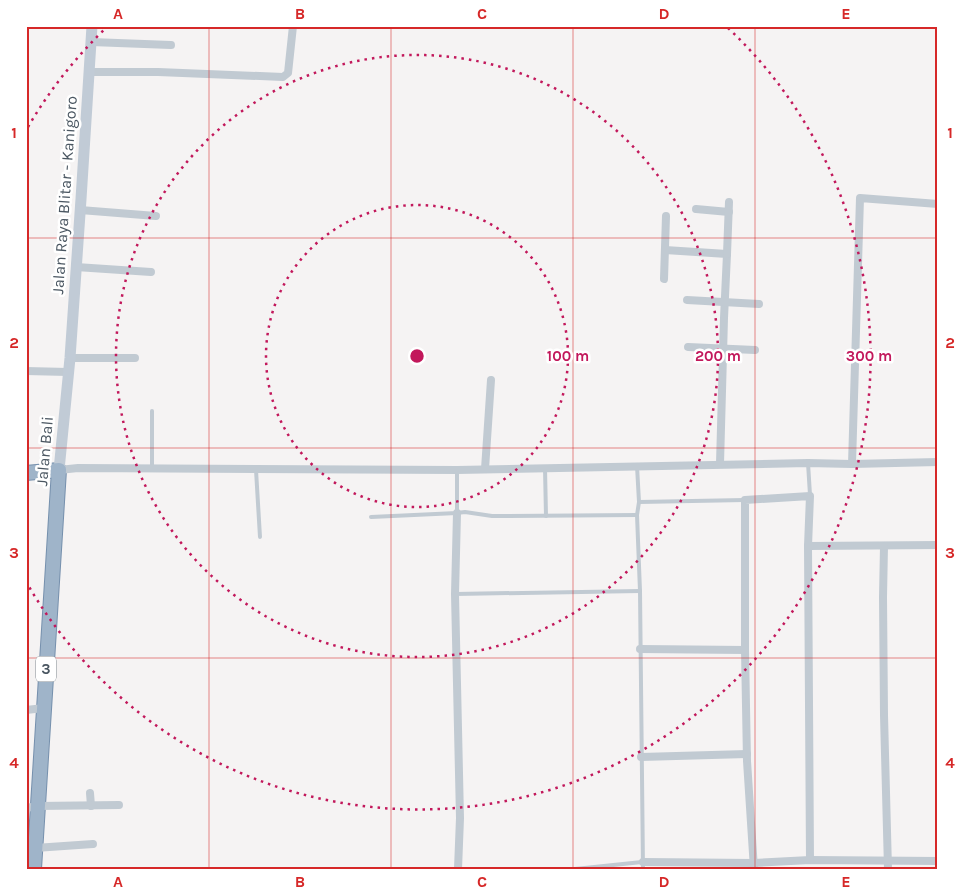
<svg xmlns="http://www.w3.org/2000/svg" width="964" height="895" font-family="Karla,sans-serif">
	<style>
		.lines { fill: none; stroke-linecap: round; stroke-linejoin: round }
		.trunk-casing { stroke: #7690ad; stroke-width: 16 }
		.service { stroke: #c1cad2; stroke-width: 4 }
		.minor { stroke: #c1cad2; stroke-width: 8 }
		.secondary { stroke: #c1cbd6; stroke-width: 11 }
		.trunk { stroke: #9fb4c9; stroke-width: 14 }
		.grid { fill: none; stroke: #d62828; stroke-width: 1; stroke-opacity: 0.55 }
		.ring { fill: none; stroke: #c2185b; stroke-width: 2.5; stroke-dasharray: 2.5 5 }
		.labels { text-anchor: middle; stroke-width: 5; stroke-linejoin: round; paint-order: stroke }
		.shield { fill: #fff; stroke: #808990; stroke-width: 1 }
		.shield-label { font-size: 15px; font-weight: bold; fill: #4a5661 }
		.street-label { font-size: 16px; fill: #4a5661; stroke: #fff }
		.centre { fill: #c2185b; stroke: #fff; stroke-width: 2.5 }
		.ring-label { font-size: 15px; text-anchor: middle; font-weight: bold; fill: #c2185b; stroke: #fff; stroke-width: 5; stroke-linejoin: round; paint-order: stroke }
		.neatline { fill: none; stroke: #d62828; stroke-width: 2 }
		.grid-label { font-size: 16px; text-anchor: middle; font-weight: bold; fill: #d62828 }
	</style>
	<rect width="100%" height="100%" fill="#f5f3f3"/>
	<g class="lines">
		<!-- trunk casing -->
		<g class="trunk-casing">
			<polyline id="trunk" points="26,473 59,470 34,869"/>
		</g>
		<!-- service -->
		<g class="service">
			<polyline points="152,411 152,469"/>
			<polyline points="808,463 810,495"/>
			<polyline points="637,466 639,502 637,515 640,591 643,869"/>
			<polyline points="545,468 546,516"/>
			<polyline points="256,470 260,537"/>
			<polyline points="639,502 745,500"/>
			<polyline points="457,513 465,512 492,516 637,515"/>
			<polyline points="371,517 457,513 457,470"/>
			<polyline points="455,594 640,591"/>
			<polyline points="575,869 642,862"/>
		</g>
		<!-- minor -->
		<g class="minor">
			<polyline points="91,42 171,45"/>
			<polyline points="89,72 158,72 283,77 288,73 293,26"/>
			<polyline points="696,209 729,212"/>
			<polyline points="80,210 156,216"/>
			<polyline points="665,250 727,254 724,318 720,464"/>
			<polyline points="727,254 729,202"/>
			<polyline points="76,267 151,272"/>
			<polyline points="664,279 666,216"/>
			<polyline points="687,300 759,304"/>
			<polyline points="688,347 755,350"/>
			<polyline points="70,358 135,358"/>
			<polyline points="26,371 68,372"/>
			<polyline points="852,464 860,198 938,204"/>
			<polyline points="485,469 491,380"/>
			<polyline points="59,470 78,468 457,470 808,463 852,464 938,462"/>
			<polyline points="457,513 455,594 460,818 458,869"/>
			<polyline points="808,546 938,545"/>
			<polyline points="884,546 883,597 884,715 888,869"/>
			<polyline points="640,649 745,650"/>
			<polyline points="26,710 44,708"/>
			<polyline points="641,757 747,754"/>
			<polyline points="90,793 91,806"/>
			<polyline points="26,808 38,806 119,805"/>
			<polyline points="35,848 93,844"/>
			<polyline points="643,862 754,863 810,860 938,861"/>
			<polyline points="754,869 747,761 745,650 745,500 810,496 808,546 810,860"/>
		</g>
		<!-- secondary -->
		<polyline class="secondary" points="59,470 70,358 81,199 92,26"/>
		<!-- trunk -->
		<use href="#trunk" class="trunk"/>
	</g>
	<!-- grid -->
	<path class="grid" d="M209 26V869M391 26V869M573 26V869M755 26V869M26 238H938M26 448H938M26 658H938"/>
	<!-- distance rings -->
	<g class="ring">
		<circle cx="417" cy="356" r="151"/>
		<circle cx="417" cy="356" r="301"/>
		<path d="M28 127A452 452 0 0 1 106 28M728 28A452 452 0 1 1 28 585"/>
	</g>
	<g class="labels">
		<!-- shield labels -->
		<rect class="shield" x="36" y="656.5" width="20" height="25" rx="4"/>
		<g class="shield-label">
			<text x="46" y="674">3</text>
		</g>
		<!-- street labels -->
		<g class="street-label">
			<text transform="translate(64 195) rotate(-86)" y="6">Jalan Raya Blitar - Kanigoro</text>
			<text transform="translate(44 451) rotate(-85)" y="6">Jalan Bali</text>
		</g>
	</g>
	<circle cx="417" cy="356" r="8" class="centre"/>
	<g class="ring-label">
		<text x="568" y="361">100 m</text>
		<text x="718" y="361">200 m</text>
		<text x="869" y="361">300 m</text>
	</g>
	<!-- border -->
	<rect width="964" height="895" fill="none" stroke="#ffffff" stroke-width="55"/>
	<rect x="28" y="28" width="908" height="840" class="neatline"/>
	<g class="grid-label">
		<text x="118" y="19">A</text>
		<text x="300" y="19">B</text>
		<text x="482" y="19">C</text>
		<text x="664" y="19">D</text>
		<text x="846" y="19">E</text>
		<text x="14" y="138">1</text>
		<text x="950" y="138">1</text>
		<text x="14" y="348">2</text>
		<text x="950" y="348">2</text>
		<text x="14" y="558">3</text>
		<text x="950" y="558">3</text>
		<text x="14" y="768">4</text>
		<text x="950" y="768">4</text>
		<text x="118" y="887">A</text>
		<text x="300" y="887">B</text>
		<text x="482" y="887">C</text>
		<text x="664" y="887">D</text>
		<text x="846" y="887">E</text>
	</g>
</svg>
